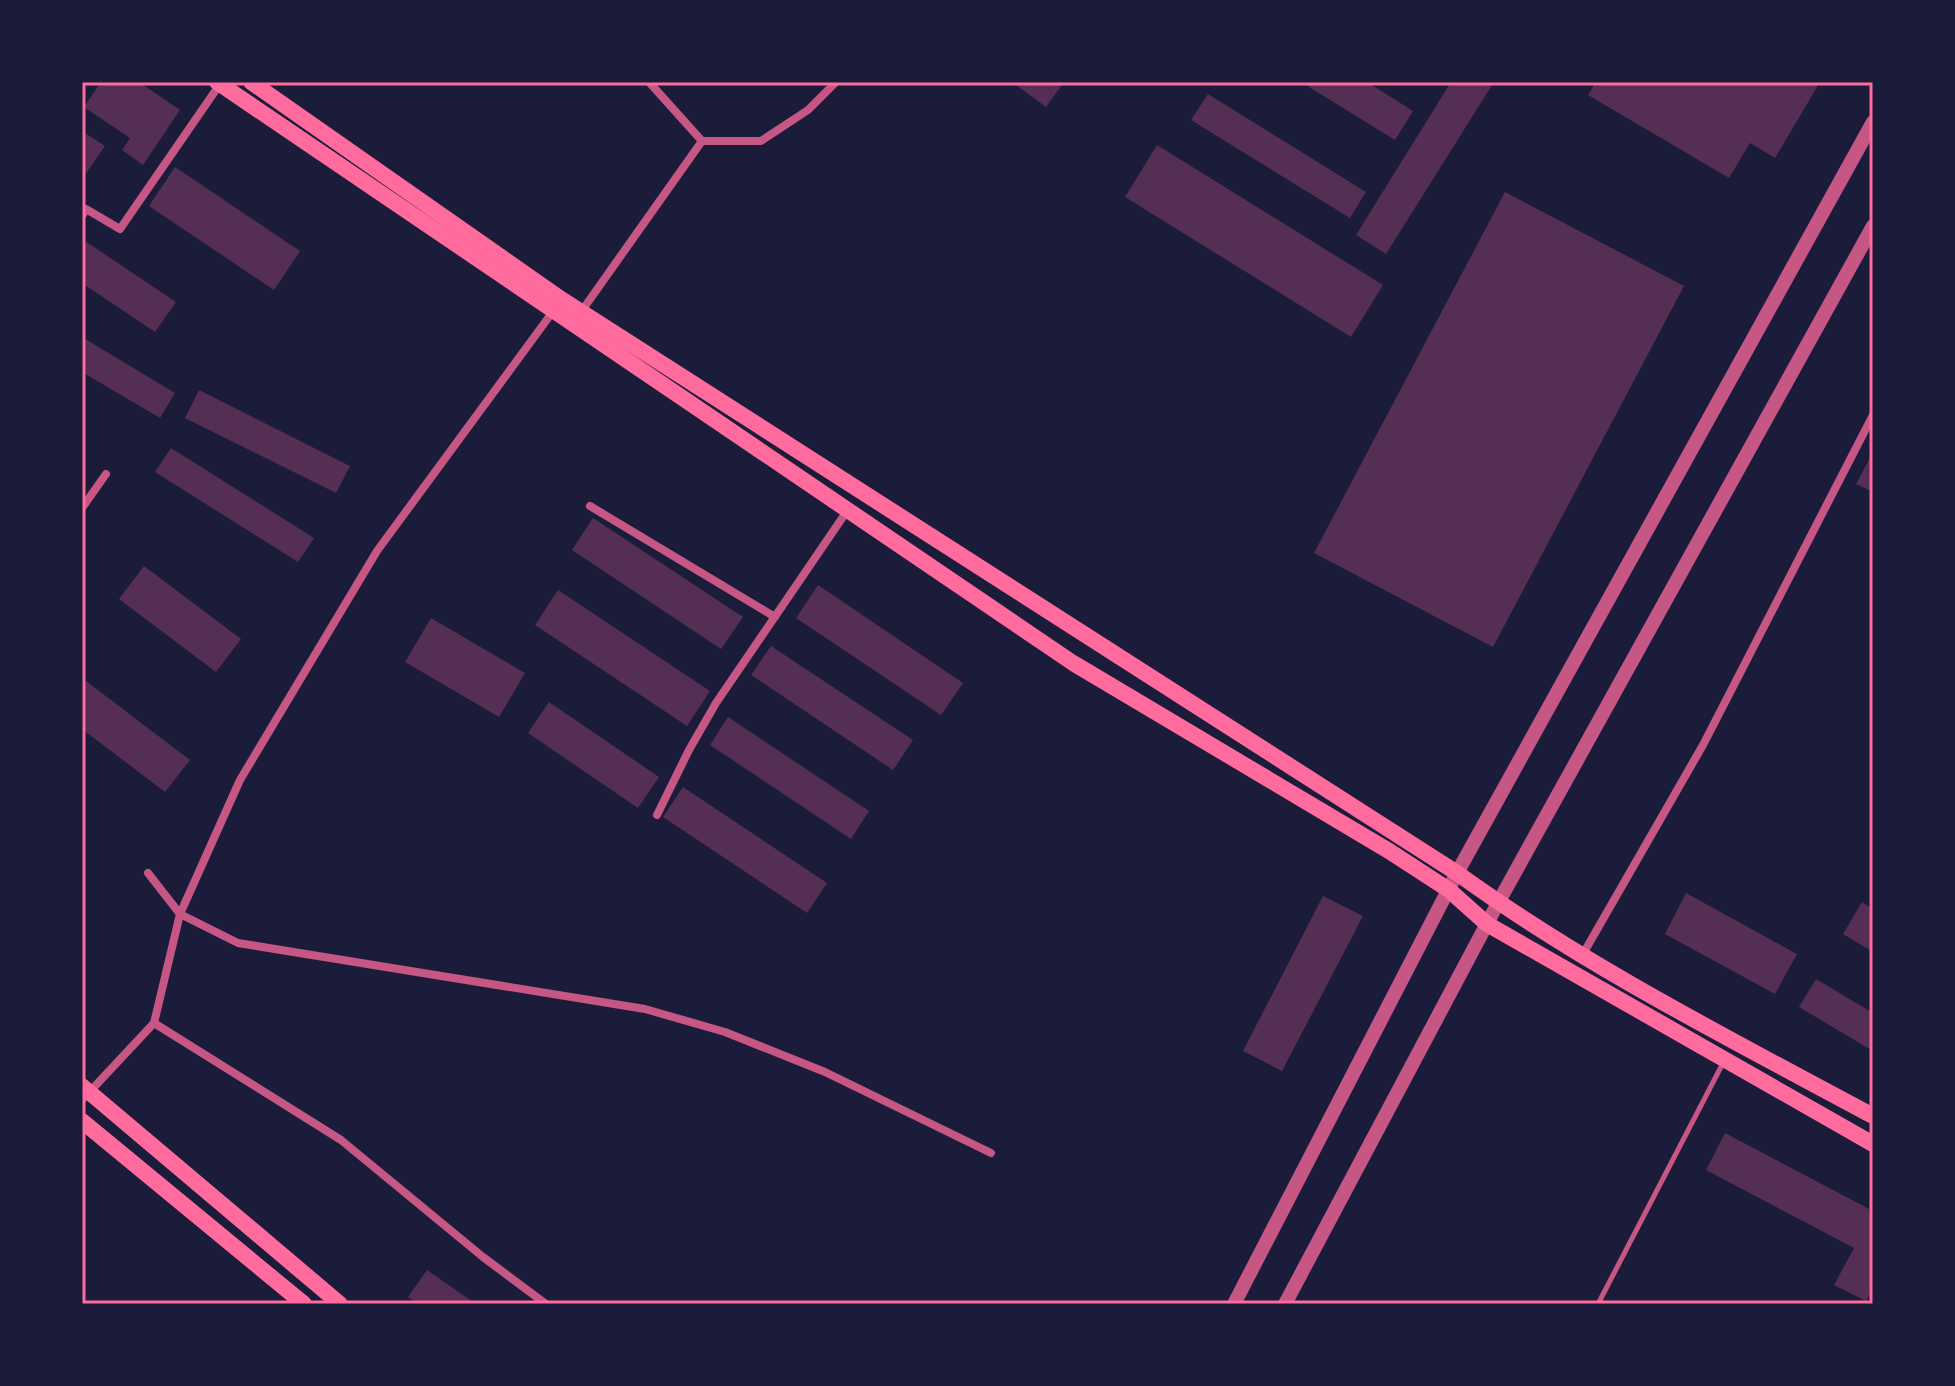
<svg xmlns="http://www.w3.org/2000/svg" width="1955" height="1386" font-family="Overpass,sans-serif">
	<style>
		.building { fill: #542f53 }
		.lines { fill: none; stroke-linecap: round; stroke-linejoin: round }
		.service { stroke: #c65784; stroke-width: 5 }
		.minor { stroke: #c65784; stroke-width: 8 }
		.tertiary { stroke: #c65784; stroke-width: 14 }
		.primary { stroke: #ff6b9d; stroke-width: 16 }
		.neatline { fill: none; stroke: #ff6b9d; stroke-width: 3 }
	</style>
	<rect width="100%" height="100%" fill="#1b1b3a"/>
	<!-- building -->
	<g class="building">
		<polygon points="101,82 139,82 180,110 143,165 122,150 130,138 84,107"/>
		<polygon points="1012,82 1064,82 1046,107"/>
		<polygon points="1301,82 1367,82 1413,111 1395,140"/>
		<polygon points="1451,82 1494,82 1386,254 1356,235"/>
		<polygon points="1596,82 1820,82 1775,158 1750,143 1729,178 1588,95"/>
		<polygon points="1208,94 1366,192 1350,218 1191,120"/>
		<polygon points="82,131 105,146 82,179"/>
		<polygon points="1157,145 1383,285 1351,337 1125,197"/>
		<polygon points="175,167 300,251 274,290 149,206"/>
		<polygon points="1505,192 1684,286 1493,647 1314,553"/>
		<polygon points="82,239 176,302 155,332 82,283"/>
		<polygon points="82,337 175,393 160,418 82,372"/>
		<polygon points="199,390 350,466 336,493 185,418"/>
		<polygon points="171,448 314,538 298,562 155,472"/>
		<polygon points="1873,452 1873,492 1856,484"/>
		<polygon points="593,518 743,617 721,649 572,550"/>
		<polygon points="144,566 241,639 216,672 119,599"/>
		<polygon points="818,585 963,683 941,715 796,618"/>
		<polygon points="558,590 710,691 687,726 535,625"/>
		<polygon points="431,618 525,673 499,717 405,662"/>
		<polygon points="771,646 913,740 893,770 751,675"/>
		<polygon points="82,678 190,760 165,792 82,729"/>
		<polygon points="549,702 659,777 638,808 528,733"/>
		<polygon points="728,717 869,811 851,839 710,745"/>
		<polygon points="683,787 827,883 807,913 663,817"/>
		<polygon points="1686,893 1797,954 1775,994 1665,934"/>
		<polygon points="1323,896 1363,916 1282,1071 1243,1051"/>
		<polygon points="1862,902 1873,909 1873,952 1843,934"/>
		<polygon points="1816,979 1873,1013 1873,1051 1799,1007"/>
		<polygon points="1725,1133 1873,1211 1873,1288 1866,1301 1834,1285 1854,1248 1706,1170"/>
		<polygon points="427,1270 476,1304 418,1304 408,1297"/>
	</g>
	<g class="lines">
		<!-- service -->
		<polyline class="service" points="1598,1304 1723,1063"/>
		<!-- minor -->
		<g class="minor">
			<polyline points="649,82 702,141 761,141 808,110 836,82"/>
			<polyline points="82,216 86,209 120,229 220,84"/>
			<polyline points="581,312 702,141"/>
			<polyline points="590,506 775,617"/>
			<polyline points="82,508 106,474"/>
			<polyline points="657,815 689,750 716,703 847,511"/>
			<polyline points="148,873 180,914 238,943 645,1009 725,1032 825,1072 991,1153"/>
			<polyline points="1583,954 1703,745 1873,415"/>
			<polyline points="154,1023 341,1140 483,1257 546,1304"/>
			<polyline points="82,1100 154,1023 180,914 240,780 377,551 554,310"/>
		</g>
		<!-- tertiary -->
		<g class="tertiary">
			<polyline points="1234,1304 1457,873 1873,122"/>
			<polyline points="1285,1304 1498,903 1873,226"/>
		</g>
		<!-- primary -->
		<g class="primary">
			<polyline points="217,82 1073,663 1389,851 1449,890 1487,924 1873,1144"/>
			<path d="M251 82 561 299 1457 873C1587 967 1732 1040 1873 1116"/>
			<polyline points="82,1086 340,1304"/>
			<polyline points="82,1121 304,1304"/>
		</g>
	</g>
	<!-- border -->
	<rect width="1955" height="1386" fill="none" stroke="#1b1b3a" stroke-width="168"/>
	<rect x="84" y="84" width="1787" height="1218" class="neatline"/>
</svg>
